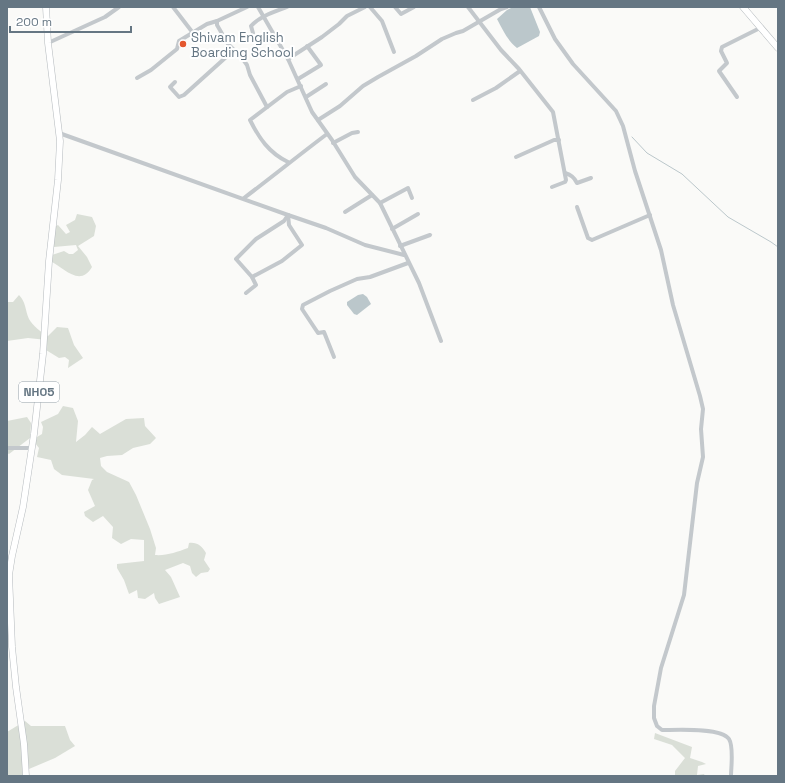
<svg xmlns="http://www.w3.org/2000/svg" width="785" height="783" font-family="'Space Grotesk',sans-serif">
	<style>
		.green { fill: #dadfd7 }
		.water { fill: #bbc7cb }
		.lines { fill: none; stroke-linecap: round; stroke-linejoin: round }
		.stream { stroke: #bbc7cb; stroke-width: 1 }
		.primary-casing { stroke: #b5babe; stroke-width: 7 }
		.minor { stroke: #c3c8cc; stroke-width: 4 }
		.primary { stroke: #fff; stroke-width: 6 }
		.poi-dot { fill: #e4572e; stroke: #fff; stroke-width: 1.5 }
		.labels { text-anchor: middle; stroke-width: 4; stroke-linejoin: round; paint-order: stroke }
		.shield { fill: #fff; stroke: #939fa8; stroke-width: 1 }
		.shield-label { font-size: 12px; font-weight: bold; fill: #657683 }
		.poi-label { font-size: 13px; fill: #657683; stroke: #fff; text-anchor: start }
	</style>
	<rect width="100%" height="100%" fill="#fafaf8"/>
	<!-- green -->
	<g class="green">
		<path d="M77 214 92 217 96 226 94 236 78 246 87 257 92 267C80 288 63 267 50 261L52 255 64 251 69 254H73L78 250 76 245 54 247 53 243 54 227 58 225 66 234 70 232 66 225 75 220Z"/>
		<path d="M19 295C26 302 25 310 29 319 32 325 42 333 48 336L57 327 68 328 74 345 83 358 68 368 69 360 65 357 59 358 46 350V345L47 340 28 338 7 341V302H13Z"/>
		<path d="M63 406 73 408 78 421 76 442 85 435 92 427 100 434 126 419 144 418 145 426 156 438 150 444 133 448 122 455 107 456 100 458 101 466 107 472 129 482 136 495 150 529 156 548 155 555C166 556 177 552 188 548L189 543C197 542 202 546 206 553L204 560 210 569 208 572 201 573 196 577 192 573 190 566 183 563 165 570 171 577 180 597 159 604 155 598 154 593 145 599 138 598 137 590 129 594 124 580 117 568V564L144 561V540L131 539 121 544 112 538 113 527 103 516 93 522 85 516 84 512 95 506 88 490 92 480 94 479 62 475 54 469 51 460 37 457 39 448 35 443 37 437 42 434 43 427 41 422 58 414Z"/>
		<polygon points="27,417 31,423 30,438 9,454 7,453 7,421"/>
		<polygon points="25,721 31,726 65,726 70,740 75,746 55,758 29,769 29,776 7,776 7,732"/>
		<polygon points="655,733 692,747 690,758 702,762 706,764 698,766 697,775 704,774 705,776 675,775 675,771 685,758 672,745 654,739"/>
	</g>
	<!-- water -->
	<g class="water">
		<path d="M513 7H530L540 32 539 36 517 48C507 40 503 30 497 19L507 10Z"/>
		<polygon points="363,294 367,297 371,304 357,315 354,314 347,305 347,302 358,295"/>
	</g>
	<g class="lines">
		<!-- stream -->
		<polyline class="stream" points="632,137 647,153 682,174 728,217 771,242 778,247"/>
		<!-- primary casing -->
		<g class="primary-casing">
			<g id="primary">
				<polyline points="743,7 778,48"/>
				<polyline points="26,776 24,744 16,687 12,647 9,575 12,556 23,507 34,434 43,354 49,261 58,180 60,141 48,43 46,7"/>
			</g>
		</g>
		<!-- minor -->
		<g class="minor">
			<polyline points="173,7 193,33"/>
			<polyline points="247,7 217,21 217,25 228,44 242,58 247,65 250,75 267,107"/>
			<polyline points="258,7 288,59 312,112 332,140 355,177 380,203 419,283 441,341"/>
			<polyline points="370,7 382,21 394,52"/>
			<polyline points="395,7 401,14 414,7"/>
			<polyline points="468,7 501,50 519,69 553,112 566,180 565,182 552,187"/>
			<path d="M539 7 555 39 573 64 616 111 623 126 635 171 661 250 673 305 700 396 703 409 701 429 703 457 697 483 684 595 661 668 654 706V718L657 726 662 730C675 730 721 727 729 739 734 747 731 767 731 776"/>
			<path d="M253 33 251 26C260 16 274 12 287 7"/>
			<polyline points="48,43 105,17 119,7"/>
			<polyline points="288,59 322,37 339,24 347,16 365,7"/>
			<polyline points="137,78 151,70 177,49 179,41 207,24 217,21"/>
			<polyline points="298,79 321,65 307,46"/>
			<polyline points="175,82 170,87 179,97 184,95 234,50"/>
			<polyline points="306,97 326,84"/>
			<polyline points="737,97 719,71 727,63 721,51 722,47 760,28"/>
			<polyline points="473,100 496,88 520,71"/>
			<polyline points="318,120 340,106 363,86 378,77 416,56 442,39 456,33 463,31 501,9 507,7"/>
			<polyline points="59,133 288,215 326,228 365,245 404,255"/>
			<polyline points="333,143 352,133 358,132"/>
			<polyline points="516,157 554,140 559,140"/>
			<path d="M288 162C269 153 259 138 250 120L287 92 301 86"/>
			<path d="M565 173C571 175 574 177 577 183L591 178"/>
			<path d="M244 198C272 177 299 155 327 134"/>
			<polyline points="380,203 408,188 412,198"/>
			<polyline points="577,207 588,238 592,240 650,215"/>
			<polyline points="345,212 372,195"/>
			<polyline points="392,229 418,214"/>
			<polyline points="400,246 430,235"/>
			<polyline points="252,277 236,259 256,239 284,221 288,215"/>
			<polyline points="246,293 256,285 252,277 282,261 302,245 289,225 288,215"/>
			<polyline points="334,357 324,332 318,333 302,309 303,305 330,291 357,279 370,277 408,263"/>
			<polyline points="7,448 31,448"/>
		</g>
		<!-- primary -->
		<use href="#primary" class="primary"/>
	</g>
	<!-- markers -->
	<circle class="poi-dot" cx="183" cy="44" r="4"/>
	<g class="labels">
		<!-- shield labels -->
		<rect class="shield" x="19" y="382" width="40" height="20" rx="3"/>
		<g class="shield-label">
			<text x="39" y="396">NH05</text>
		</g>
		<!-- poi labels -->
		<g class="poi-label">
			<text x="191" y="42">Shivam English<tspan x="191" dy="15">Boarding School</tspan></text>
		</g>
	</g>
	<!-- border -->
	<rect width="785" height="783" fill="none" stroke="#657683" stroke-width="16"/>
	<!-- scale -->
	<path d="M10 26v6h121v-6" fill="none" stroke="#657683" stroke-width="2"/>
	<text x="16" y="26" font-size="12" fill="#657683" stroke="#ffffff" stroke-width="3" paint-order="stroke">200 m</text>
</svg>
